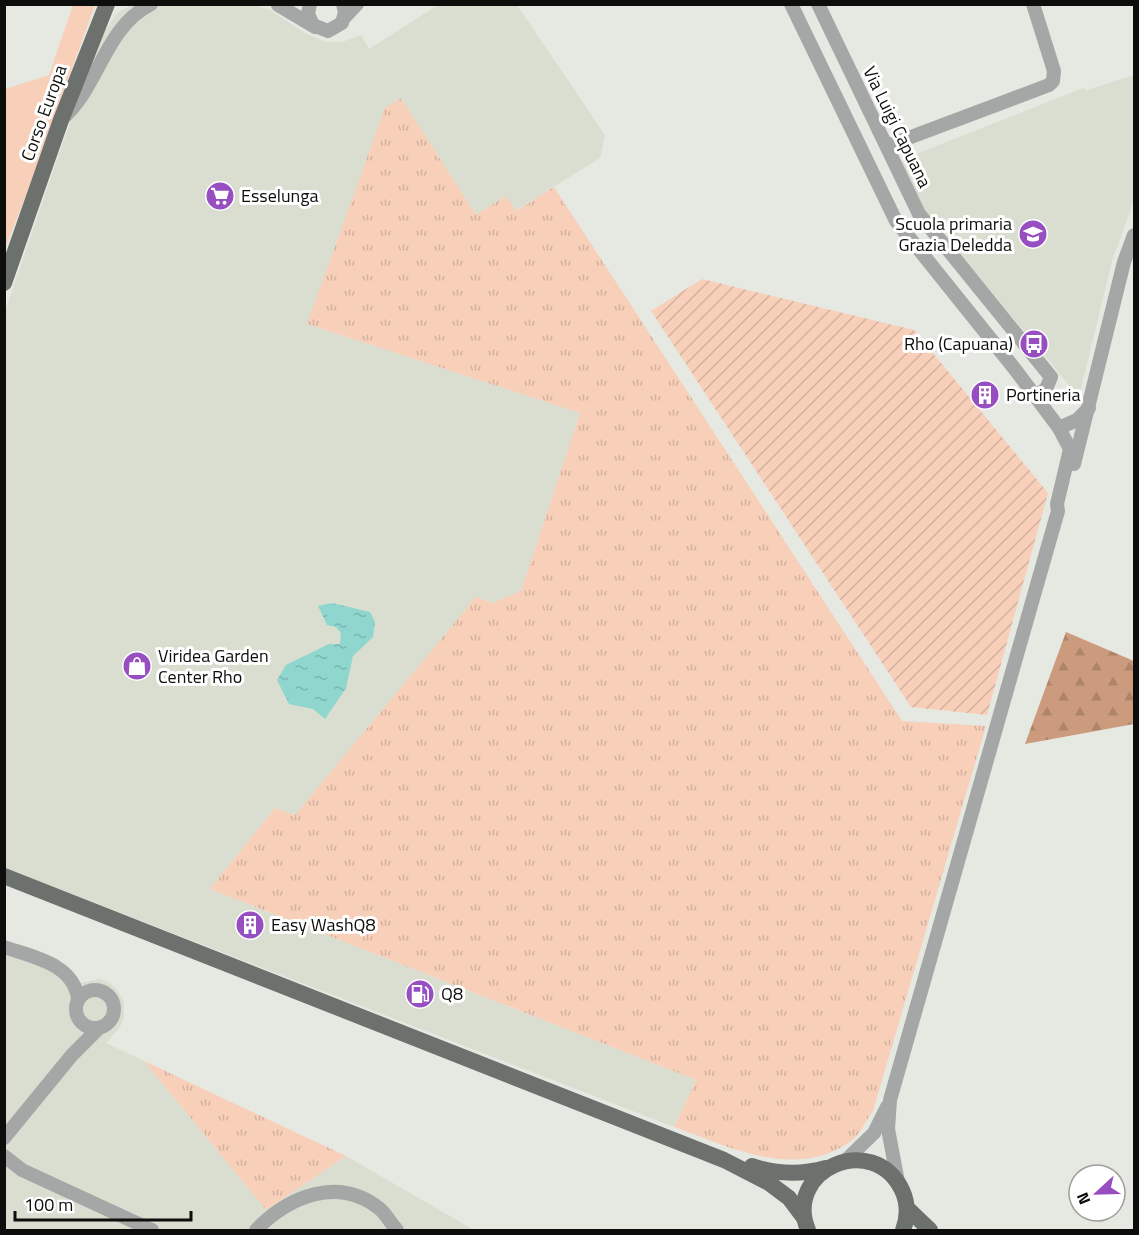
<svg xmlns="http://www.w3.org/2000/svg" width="1139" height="1235" font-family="'Titillium Web',sans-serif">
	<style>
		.built { fill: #daded0 }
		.grass { fill: url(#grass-tufts) }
		.forest { fill: url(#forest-firs) }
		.park { fill: #f8d0b9 }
		.garden { fill: url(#garden-furrows) }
		.water { fill: url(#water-ripples) }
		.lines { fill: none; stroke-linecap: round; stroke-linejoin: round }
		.minor { stroke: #a4a7a5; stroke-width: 14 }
		.major { stroke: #6d716e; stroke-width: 16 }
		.labels { text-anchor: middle; stroke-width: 6; stroke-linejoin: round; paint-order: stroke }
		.street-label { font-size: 18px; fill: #0d0d0b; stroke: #fff }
		.poi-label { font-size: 18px; fill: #0d0d0b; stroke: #fff; text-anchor: start }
	</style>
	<defs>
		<pattern id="grass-tufts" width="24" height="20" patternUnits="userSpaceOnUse" patternTransform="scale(1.5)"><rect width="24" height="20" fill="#f8d0b9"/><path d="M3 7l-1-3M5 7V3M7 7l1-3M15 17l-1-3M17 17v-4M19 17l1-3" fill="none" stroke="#d3b19e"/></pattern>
		<pattern id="forest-firs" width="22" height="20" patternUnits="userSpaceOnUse" patternTransform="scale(1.5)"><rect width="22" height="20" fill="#cc9b7d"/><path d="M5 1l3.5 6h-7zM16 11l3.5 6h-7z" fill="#ae846b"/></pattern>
		<pattern id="garden-furrows" width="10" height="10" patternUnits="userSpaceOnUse" patternTransform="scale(1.5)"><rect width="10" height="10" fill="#f8d0b9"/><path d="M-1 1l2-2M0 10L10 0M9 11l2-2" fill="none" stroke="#d3b19e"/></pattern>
		<pattern id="water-ripples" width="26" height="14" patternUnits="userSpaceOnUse" patternTransform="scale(1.5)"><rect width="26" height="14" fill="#8ed6ce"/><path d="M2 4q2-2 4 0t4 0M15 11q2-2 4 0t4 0" fill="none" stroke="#79b6b0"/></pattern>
	</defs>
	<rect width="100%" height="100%" fill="#e6e8e2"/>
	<!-- built -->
	<g class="built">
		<polygon points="131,5 253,5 270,10 305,33 326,42 342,42 361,35 369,49 438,5 517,5 605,135 600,158 515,211 476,215 400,98 307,324 580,413 521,592 492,603 295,815 275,808 210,889 696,1080 674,1127 5,868 5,311 88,70 105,31 117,13"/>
		<polygon points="1134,75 1134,200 1112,261 1081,389 1074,391 921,208 901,160 1083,88 1087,90"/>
		<polygon points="4,943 80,983 100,979 110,983 118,991 124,1002 124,1017 120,1027 106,1043 144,1061 266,1210 346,1156 474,1230 5,1230"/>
	</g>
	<!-- grass -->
	<g class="grass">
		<path d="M401 98 476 215 506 196 516 211 554 187 902 721 986 726 873 1111C866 1120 860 1135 851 1141 796 1181 730 1147 674 1127L696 1080 210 889 275 808 295 815 476 597 492 603 521 591 580 413 307 324 385 108Z"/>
		<polygon points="144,1061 346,1156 266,1210"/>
	</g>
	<!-- forest -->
	<polygon class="forest" points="1066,632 1134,661 1134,724 1025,744"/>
	<!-- park -->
	<polygon class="park" points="73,5 95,5 24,201 5,248 5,89 49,75"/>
	<!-- garden -->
	<polygon class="garden" points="702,279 914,330 1048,493 987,715 911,707 651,311"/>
	<!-- water -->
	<polygon class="water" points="332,603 370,612 375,622 373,637 353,656 346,688 325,719 313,709 289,704 277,680 286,665 329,644 340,644 341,633 336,627 327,625 318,606"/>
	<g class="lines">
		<!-- minor -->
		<g class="minor">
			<polyline points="310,4 308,14 313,25 328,31 342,23 345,12 343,4"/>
			<polyline points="791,4 896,221 1014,368 1059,428 1070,449 1057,504 1058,511 890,1100 888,1129 898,1182"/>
			<polyline points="818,4 919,214 1051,377 1046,389 1035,396"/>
			<polyline points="278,5 315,27"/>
			<polyline points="344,18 357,4"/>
			<path d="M63 118C100 85 104 28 151 4"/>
			<polyline points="887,146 1049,85 1053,81 1054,71 1033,4"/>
			<polyline points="1059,428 1077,420 1089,408"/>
			<polyline points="1074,464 1124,262 1134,235"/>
			<path d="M4 947C33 957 74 964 78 999"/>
			<circle cx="95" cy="1009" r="19"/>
			<polyline points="4,1138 72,1055 99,1028"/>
			<polyline points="4,1156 22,1170 152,1230"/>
			<polyline points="845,1161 874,1133 887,1107"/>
			<path d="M256 1230C288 1197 338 1175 380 1209 386 1214 391 1224 397 1230"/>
		</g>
		<!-- major -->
		<g class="major">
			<polyline points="4,283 61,120 107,4"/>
			<polyline points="4,876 724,1160 769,1183 789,1198 804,1218"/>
			<path d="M752 1166C776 1174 801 1175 826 1168"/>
			<polyline points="907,1208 930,1230"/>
			<path d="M808 1230C783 1170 873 1130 902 1190 908 1203 908 1217 903 1230"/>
		</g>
	</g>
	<!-- icons -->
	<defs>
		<g id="supermarket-disc" transform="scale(1.5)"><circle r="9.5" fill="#964ec1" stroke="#fff"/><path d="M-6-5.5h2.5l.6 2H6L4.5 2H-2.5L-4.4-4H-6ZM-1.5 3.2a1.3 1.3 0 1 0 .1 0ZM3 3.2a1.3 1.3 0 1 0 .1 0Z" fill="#fff"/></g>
		<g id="school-disc" transform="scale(1.5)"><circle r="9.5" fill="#964ec1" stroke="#fff"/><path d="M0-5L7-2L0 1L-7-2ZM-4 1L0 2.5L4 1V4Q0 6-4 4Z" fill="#fff"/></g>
		<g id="bus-disc" transform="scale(1.5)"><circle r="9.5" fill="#964ec1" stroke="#fff"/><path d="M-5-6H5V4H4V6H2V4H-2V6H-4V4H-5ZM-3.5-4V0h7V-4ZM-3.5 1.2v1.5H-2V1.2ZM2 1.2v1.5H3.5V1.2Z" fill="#fff"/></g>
		<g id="building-disc" transform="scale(1.5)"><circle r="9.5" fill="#964ec1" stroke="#fff"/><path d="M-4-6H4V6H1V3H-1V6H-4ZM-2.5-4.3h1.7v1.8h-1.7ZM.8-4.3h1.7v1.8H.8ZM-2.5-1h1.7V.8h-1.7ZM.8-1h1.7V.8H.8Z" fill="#fff"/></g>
		<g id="shop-disc" transform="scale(1.5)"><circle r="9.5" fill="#964ec1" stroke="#fff"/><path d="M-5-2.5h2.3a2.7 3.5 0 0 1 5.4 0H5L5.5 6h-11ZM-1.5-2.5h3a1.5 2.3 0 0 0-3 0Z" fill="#fff"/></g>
		<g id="fuel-disc" transform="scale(1.5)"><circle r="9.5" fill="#964ec1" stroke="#fff"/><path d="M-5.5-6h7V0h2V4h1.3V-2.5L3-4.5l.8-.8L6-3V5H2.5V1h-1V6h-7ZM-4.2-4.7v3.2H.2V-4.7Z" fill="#fff"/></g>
	</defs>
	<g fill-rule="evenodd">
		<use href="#supermarket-disc" x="220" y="196"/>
		<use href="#school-disc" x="1033" y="234"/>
		<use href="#bus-disc" x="1034" y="344"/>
		<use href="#building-disc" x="985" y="395"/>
		<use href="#shop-disc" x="137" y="666"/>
		<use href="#building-disc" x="250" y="925"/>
		<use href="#fuel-disc" x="420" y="994"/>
	</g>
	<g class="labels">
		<!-- street labels -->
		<g class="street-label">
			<text transform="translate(44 113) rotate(-70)" y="6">Corso Europa</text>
			<text transform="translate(897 127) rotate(64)" y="6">Via Luigi Capuana</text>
		</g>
		<!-- poi labels -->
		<g class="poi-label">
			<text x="241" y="202">Esselunga</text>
			<text x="1012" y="230" text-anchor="end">Scuola primaria<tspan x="1012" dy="21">Grazia Deledda</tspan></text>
			<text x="1013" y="350" text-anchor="end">Rho (Capuana)</text>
			<text x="1006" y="401">Portineria</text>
			<text x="158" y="662">Viridea Garden<tspan x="158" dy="21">Center Rho</tspan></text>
			<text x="271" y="931">Easy WashQ8</text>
			<text x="441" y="1000">Q8</text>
		</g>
	</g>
	<!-- border -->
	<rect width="1139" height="1235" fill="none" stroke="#0d0d0b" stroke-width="12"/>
	<!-- north arrow -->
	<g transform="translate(1097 1193) rotate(248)"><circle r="28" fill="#ffffff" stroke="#9e9e9d" stroke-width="1.5"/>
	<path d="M0-4.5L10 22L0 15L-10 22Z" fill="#964ec1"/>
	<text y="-9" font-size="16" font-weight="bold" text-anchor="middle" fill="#0d0d0b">N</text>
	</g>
	<!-- scale -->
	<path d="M15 1211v9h176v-9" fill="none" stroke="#0d0d0b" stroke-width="3"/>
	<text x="24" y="1211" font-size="18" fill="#0d0d0b" stroke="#ffffff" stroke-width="4.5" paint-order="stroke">100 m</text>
</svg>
